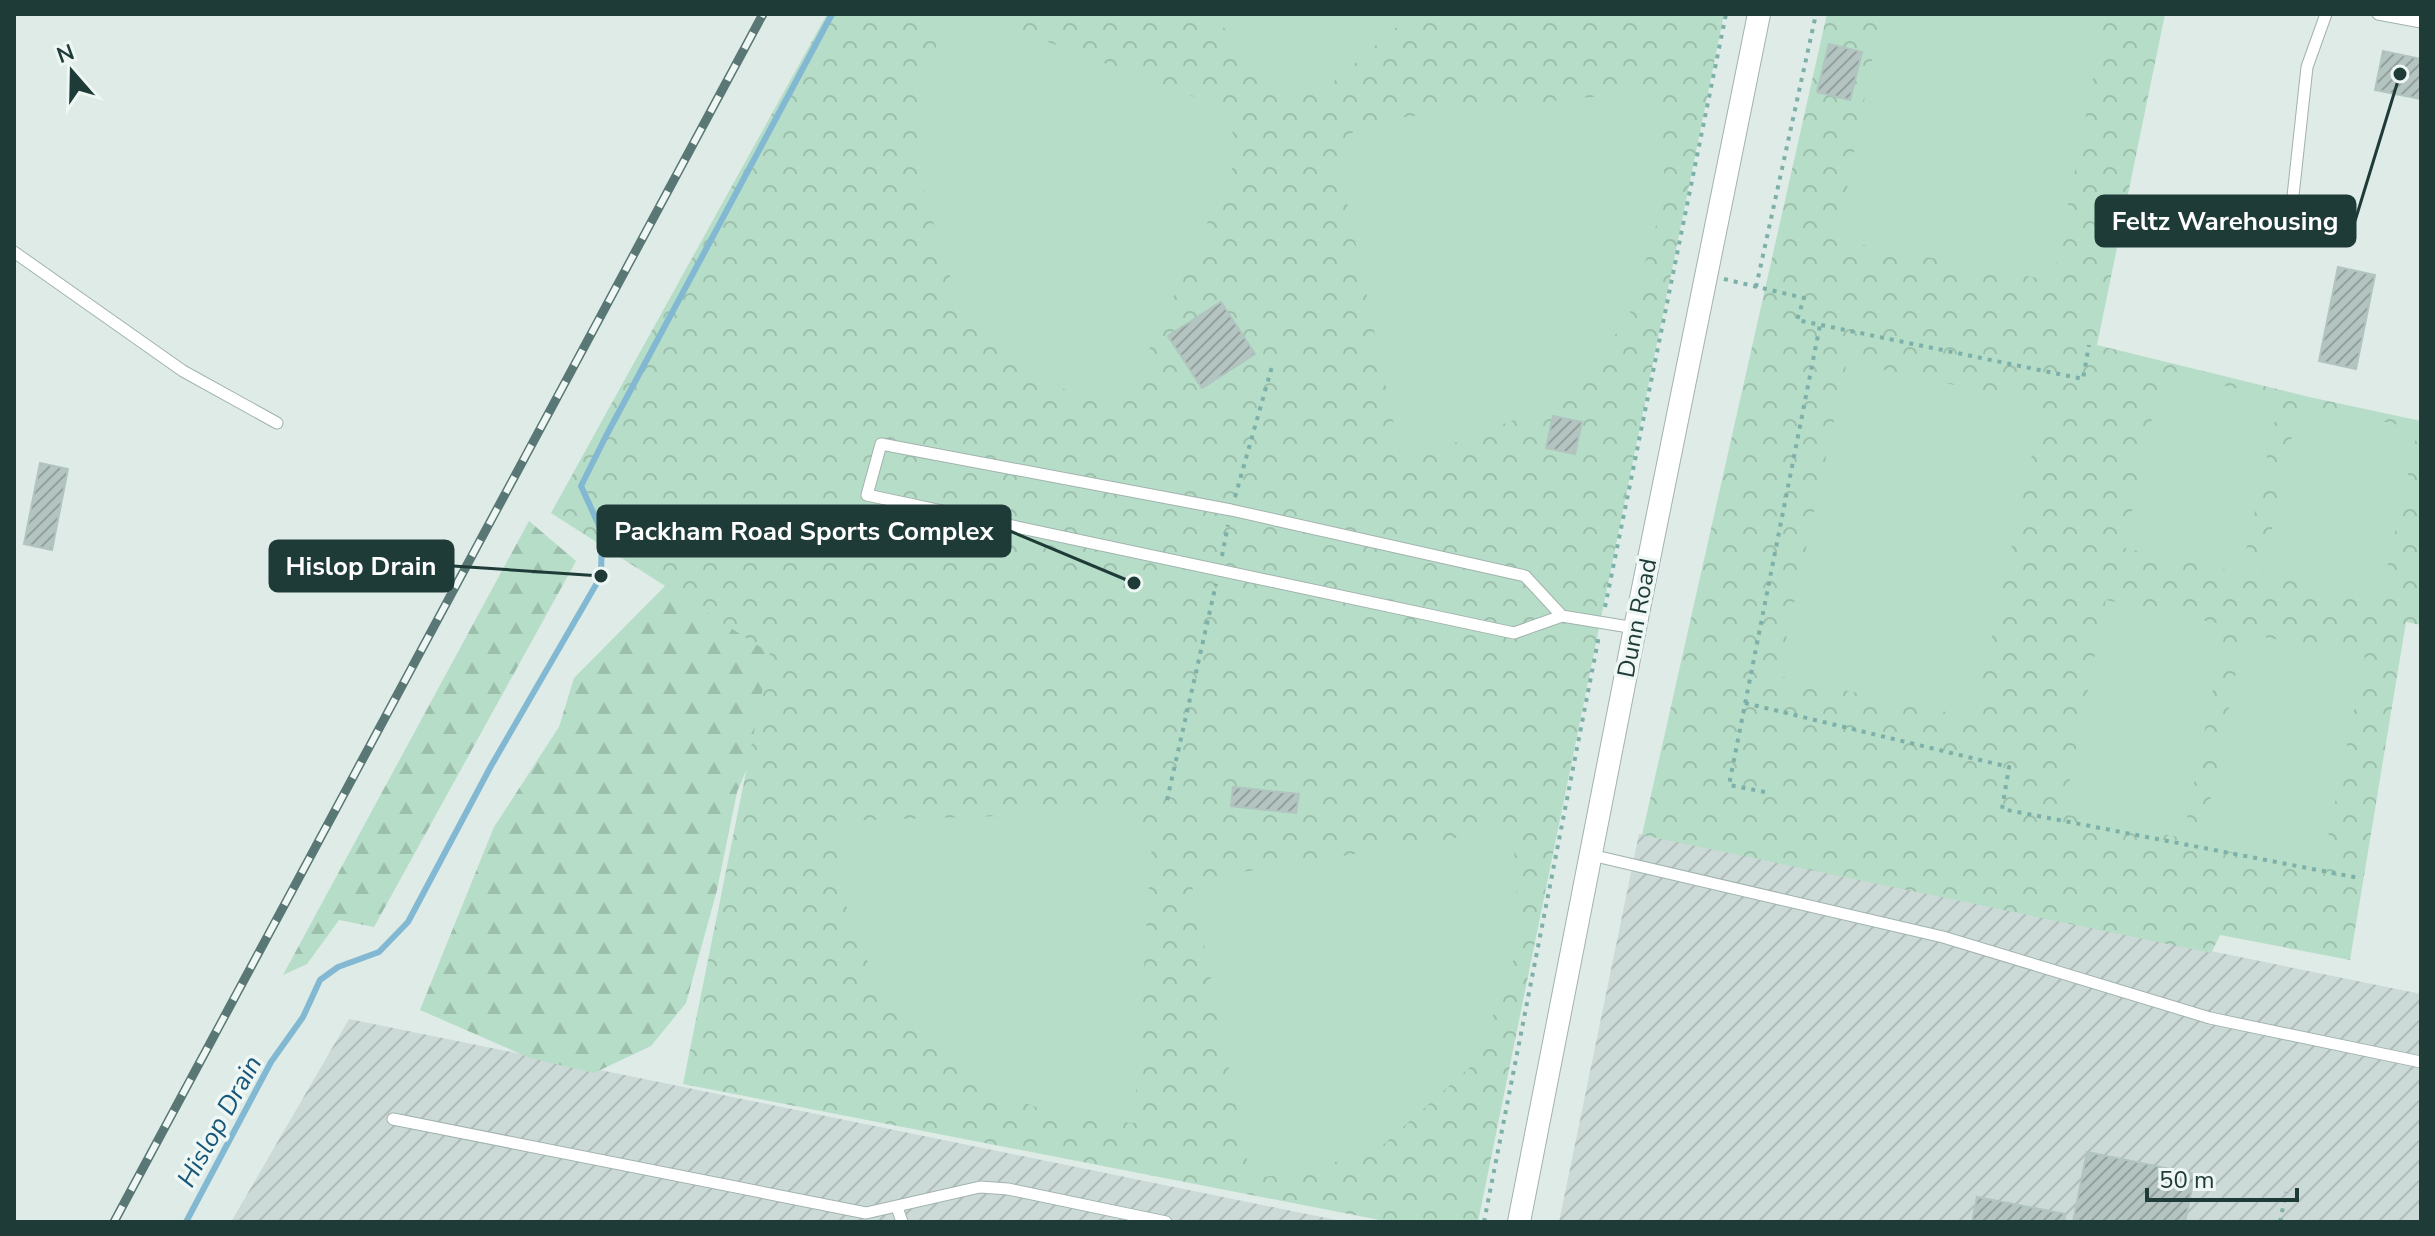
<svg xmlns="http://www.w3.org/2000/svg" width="2435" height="1236" font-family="'Nunito Sans',sans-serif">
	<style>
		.industrial { fill: url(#industrial-furrows) }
		.forest { fill: url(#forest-firs) }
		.park { fill: url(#park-crowns) }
		.garden { fill: #b6ddc7 }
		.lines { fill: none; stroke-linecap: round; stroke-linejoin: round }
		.stream { stroke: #83b8d3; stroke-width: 6 }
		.building { fill: url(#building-hatch); stroke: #b1c4c0; stroke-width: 2 }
		.lane-casing { stroke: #a1b3af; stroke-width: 13 }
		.street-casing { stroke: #a1b3af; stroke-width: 24 }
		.path { stroke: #7db0a9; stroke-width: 4; stroke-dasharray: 4 6; stroke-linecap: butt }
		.lane { stroke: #fff; stroke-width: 11 }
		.street { stroke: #fff; stroke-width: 22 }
		.rail-casing { stroke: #597774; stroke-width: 9 }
		.rail { stroke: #eff7f4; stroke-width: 6; stroke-dasharray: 18; stroke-linecap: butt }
		.labels { text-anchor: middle; stroke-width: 7; stroke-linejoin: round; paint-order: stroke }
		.street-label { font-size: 24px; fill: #1f3b38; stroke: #eff7f4 }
		.water-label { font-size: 26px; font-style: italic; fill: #175779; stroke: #eff7f4 }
		.leader { fill: none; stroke: #1f3b38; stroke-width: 3 }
		.callout-dot { fill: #1f3b38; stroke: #eff7f4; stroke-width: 3 }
		.callout { fill: #1f3b38; stroke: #1f3b38; stroke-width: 3 }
		.callout-label { font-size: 26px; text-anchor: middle; font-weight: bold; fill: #fff }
	</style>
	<defs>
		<pattern id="industrial-furrows" width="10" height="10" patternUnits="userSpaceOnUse" patternTransform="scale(2)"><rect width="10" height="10" fill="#ccdad7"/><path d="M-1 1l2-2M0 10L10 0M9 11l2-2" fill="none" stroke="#afbcb9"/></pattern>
		<pattern id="forest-firs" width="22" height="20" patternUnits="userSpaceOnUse" patternTransform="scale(2)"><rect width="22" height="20" fill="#b6ddc7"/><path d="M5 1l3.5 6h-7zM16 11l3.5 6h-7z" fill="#9cbfac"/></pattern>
		<pattern id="park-crowns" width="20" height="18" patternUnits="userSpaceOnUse" patternTransform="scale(2)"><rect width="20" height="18" fill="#b6ddc7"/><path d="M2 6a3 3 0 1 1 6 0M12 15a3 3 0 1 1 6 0" fill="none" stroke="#9cbfac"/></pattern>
		<pattern id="building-hatch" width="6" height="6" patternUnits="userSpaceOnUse" patternTransform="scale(2)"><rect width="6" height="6" fill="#b4c5c1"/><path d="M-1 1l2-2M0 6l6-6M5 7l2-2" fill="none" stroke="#92a19e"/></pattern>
	</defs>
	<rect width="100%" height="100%" fill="#deebe7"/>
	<!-- industrial -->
	<g class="industrial">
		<polygon points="1639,834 2421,994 2421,1222 1559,1222"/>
		<polygon points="349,1019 1346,1222 231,1222"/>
	</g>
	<!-- forest -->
	<g class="forest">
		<polygon points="529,521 576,561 374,927 339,920 307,964 283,975"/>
		<polygon points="672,579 795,655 737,792 717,890 686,1003 651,1046 594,1073 530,1058 420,1010 494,827 559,727 574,678"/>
	</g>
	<!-- park -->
	<g class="park">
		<polygon points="827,14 1724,14 1478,1222 1390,1222 683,1084 770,653 551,513"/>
		<polygon points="1827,14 2165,14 2097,345 2309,397 2421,421 2421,625 2406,622 2350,960 2220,935 2211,953 1642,835"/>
	</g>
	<!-- garden -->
	<g class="garden">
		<polygon points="948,14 973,14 1227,109 1238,156 1121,411 1064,389 961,311 917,170 919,93"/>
		<polygon points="1214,14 1412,14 1318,95 1271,92"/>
		<polygon points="1881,14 2106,14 2053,281 1837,240"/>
		<polygon points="1656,90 1666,192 1627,323 1540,410 1402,463 1337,155 1360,122"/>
		<polygon points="1847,362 2043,404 1974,718 1778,676"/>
		<polygon points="2162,372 2280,398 2241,573 2124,548"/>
		<polygon points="2299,404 2418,429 2380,600 2262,575"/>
		<polygon points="2106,600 2226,625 2183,838 2063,814"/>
		<polygon points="2244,633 2365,657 2321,871 2201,846"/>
		<path d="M1129 812 1152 842 1134 1123C1103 1120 1073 1118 1043 1109 953 1082 873 1002 848 912 839 881 837 852 835 821Z"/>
		<polygon points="1513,829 1519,945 1476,1062 1373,1154 1251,1180 1191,880"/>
	</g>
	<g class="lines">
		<!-- stream -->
		<polyline class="stream" points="186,1222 271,1062 303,1017 320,980 338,967 379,952 408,922 491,766 601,576 602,532 581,486 606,436 832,14"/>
	</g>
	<!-- building -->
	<g class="building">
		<polygon points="1829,44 1862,52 1850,100 1817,92"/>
		<polygon points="2383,51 2421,59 2421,99 2375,90"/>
		<polygon points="2338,267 2375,275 2356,369 2319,361"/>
		<polygon points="1221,302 1255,354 1202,388 1168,336"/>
		<polygon points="1553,416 1582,422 1575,454 1546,448"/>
		<polygon points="40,463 68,469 52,550 24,544"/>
		<polygon points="1233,787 1299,794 1296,813 1231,806"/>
		<polygon points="2087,1152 2195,1174 2185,1222 2073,1222"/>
		<polygon points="1977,1197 2065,1214 2064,1222 1972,1222"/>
	</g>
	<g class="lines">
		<!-- lane casing -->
		<g class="lane-casing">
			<g id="lane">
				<polyline points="2378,14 2421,22"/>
				<polyline points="2293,196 2307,67 2326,14"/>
				<polyline points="14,252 183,371 277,423"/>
				<polyline points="1562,616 1525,576 1231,510 881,444 867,495 1514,633 1562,616 1635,628"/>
				<polyline points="1591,855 1943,937 2210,1018 2421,1062"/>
				<polyline points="393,1119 866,1213 980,1187 1008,1189 1166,1222"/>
				<polyline points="897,1207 902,1222"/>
			</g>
		</g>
		<!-- street casing -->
		<g class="street-casing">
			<polyline id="street" points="1519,1222 1635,628 1759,14"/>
		</g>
		<!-- path -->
		<g class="path">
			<polyline points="1724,279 1804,298 1797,320 2083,379 2089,345"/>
			<polyline points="1756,287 1816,14"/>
			<polyline points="1235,497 1273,363"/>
			<polyline points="1222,556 1228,525"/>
			<polyline points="1605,607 1726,14"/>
			<polyline points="1745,703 2009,767 2002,809 2359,878"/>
			<polyline points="1765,792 1729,785 1820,325"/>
			<polyline points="1167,800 1216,584"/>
			<polyline points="1484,1222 1599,636"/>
			<polyline points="2280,1222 2286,1192"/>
		</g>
		<!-- lane -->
		<use href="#lane" class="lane"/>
		<!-- street -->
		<use href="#street" class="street"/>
		<!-- rail casing -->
		<g class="rail-casing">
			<polyline id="rail" points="114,1222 763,14"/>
		</g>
		<!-- rail -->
		<use href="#rail" class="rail"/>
	</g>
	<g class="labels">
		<!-- street labels -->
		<g class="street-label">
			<text transform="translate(1637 618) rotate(-79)" y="8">Dunn Road</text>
		</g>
		<!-- water labels -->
		<g class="water-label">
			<text transform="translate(219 1121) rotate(-61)" y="9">Hislop Drain</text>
		</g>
	</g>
	<!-- callouts -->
	<path class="leader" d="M2400 74L2355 221M1134 583L1010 531M601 576L453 566"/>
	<g class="callout-dot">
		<circle cx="2400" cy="74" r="8"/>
		<circle cx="1134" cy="583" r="8"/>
		<circle cx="601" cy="576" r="8"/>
	</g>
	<g class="callout">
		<rect x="2096" y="196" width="259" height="50" rx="8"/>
		<rect x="598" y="506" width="412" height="50" rx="8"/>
		<rect x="270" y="541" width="183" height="50" rx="8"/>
	</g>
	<g class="callout-label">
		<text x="2225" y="230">Feltz Warehousing</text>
		<text x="804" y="540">Packham Road Sports Complex</text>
		<text x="361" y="575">Hislop Drain</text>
	</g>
	<!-- border -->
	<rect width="2435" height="1236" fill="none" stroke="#1f3b38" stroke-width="32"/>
	<!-- north arrow -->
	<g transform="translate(72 72) rotate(340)" stroke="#eff7f4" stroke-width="6" paint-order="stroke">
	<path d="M0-6L14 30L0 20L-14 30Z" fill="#1f3b38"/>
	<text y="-12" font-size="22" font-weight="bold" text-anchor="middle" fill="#1f3b38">N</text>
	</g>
	<!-- scale -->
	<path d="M2147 1188v12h150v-12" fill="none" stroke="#1f3b38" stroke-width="4"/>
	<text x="2159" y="1188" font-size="24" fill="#1f3b38" stroke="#eff7f4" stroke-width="6" paint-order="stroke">50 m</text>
</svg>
